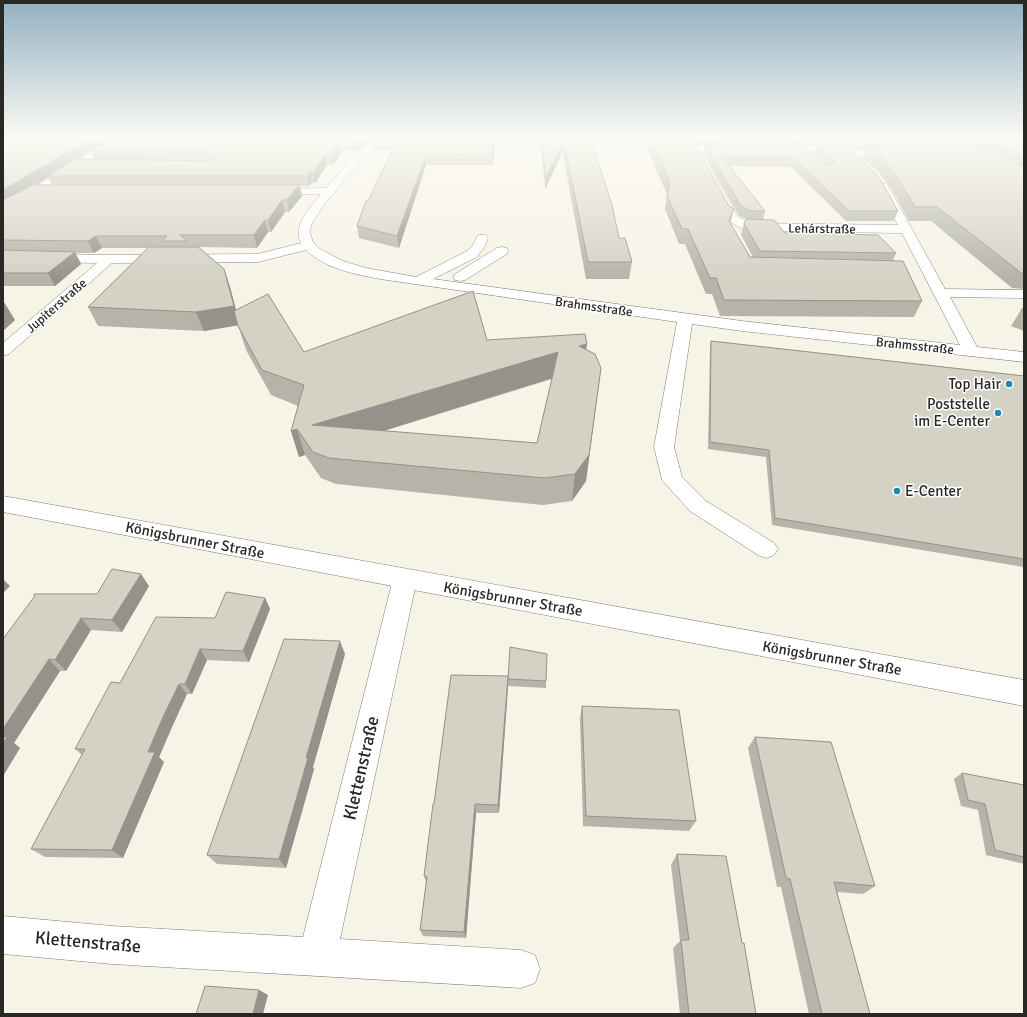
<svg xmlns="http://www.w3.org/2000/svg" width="1027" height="1017" font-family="Signika,sans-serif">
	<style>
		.green { fill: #d0c7a9 }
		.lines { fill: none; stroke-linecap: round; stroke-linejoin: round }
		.minor-casing { stroke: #7f7c71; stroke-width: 1 }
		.major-casing { stroke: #7f7c71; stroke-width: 1 }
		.minor { fill: #fff; fill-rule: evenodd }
		.major { fill: #fff; fill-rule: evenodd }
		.wall { fill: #b6b4a9; fill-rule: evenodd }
		.shaded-wall { fill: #94928a }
		.building { fill: #d4d1c5; stroke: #94928a; fill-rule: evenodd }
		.poi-dot { fill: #1f88b0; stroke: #fff; stroke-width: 1.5 }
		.labels { text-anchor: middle; stroke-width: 3; stroke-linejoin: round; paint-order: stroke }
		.far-street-label { font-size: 13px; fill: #292824; stroke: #fff }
		.poi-label { font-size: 15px; fill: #292824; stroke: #fff; text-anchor: end }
		.street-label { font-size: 15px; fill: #292824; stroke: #fff }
		.near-street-label { font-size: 18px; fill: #292824; stroke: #fff }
	</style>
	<rect width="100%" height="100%" fill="#f6f3e7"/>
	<!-- green -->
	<polygon class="green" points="535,137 613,137 616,145 535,143"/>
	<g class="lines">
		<!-- minor casing -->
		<g class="minor-casing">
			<g id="minor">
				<polygon points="117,137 128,137 7,213 3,214 3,206"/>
				<path d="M377 137H387L357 165 323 206 311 225 310 233 313 242 320 249 343 261 366 268 416 277 467 251 473 245 478 235H486L488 238 485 246 477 257 433 279 742 321 960 345 902 233 757 231 742 229 729 221 691 151C701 141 721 145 734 145L737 146 739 148 737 150 701 152 738 217 749 223 898 225 878 186 879 184H887L945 289 1024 290V298L950 297 977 347 1024 352V362L742 331 692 324 674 447 682 477 706 501 774 543 778 549 774 555 766 558 758 555 690 511 662 480 654 447 677 322 380 279C355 274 325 269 306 250L258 262 112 263 9 354 3 356V343L97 263 3 261V253L109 255 258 254 301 243C292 225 310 208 321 194H270L266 193 265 191 266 189 326 188 350 161Z"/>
				<polygon points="776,145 843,146 848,149 843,152 773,150 771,148 773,146"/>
				<polygon points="849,151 895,151 900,154 895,157 846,156 844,154 846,152"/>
				<polygon points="502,247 507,248 508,251 507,254 465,280 460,281 455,280 453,277 455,274 497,248"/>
				<polygon points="405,569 414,572 417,579 340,939 521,950 535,955 540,969 535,983 521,988 112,964 3,954 3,916 112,926 303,937 393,579 396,572"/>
			</g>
		</g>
		<!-- major casing -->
		<g class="major-casing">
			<polygon id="major" points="3,496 1024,680 1024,706 3,512"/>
		</g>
		<!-- minor -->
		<use href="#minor" class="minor"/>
		<!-- major -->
		<use href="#major" class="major"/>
	</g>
	<!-- wall -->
	<g class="wall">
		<path d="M3 137H114L111 139H127L126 137H375L358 150 342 151 333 165H327L315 183H312L309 186H300L302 196 289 212H285L271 232H268L257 248 199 247 224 269 230 287 236 310 304 352 487 340 586 349 601 368 586 481 572 501 543 505 336 484 321 478 305 455 299 457 291 431 298 406 271 395 246 350 238 325 204 331 98 326 88 307 148 248H102L94 253H75L81 264 55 286H3ZM91 151 95 159H77ZM48 177 52 185H36ZM552 379 537 443 384 431Z"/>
		<polygon points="377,137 569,137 567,141 632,262 629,279 586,279 563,155 564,149 545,189 541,146 495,146 493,165 426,165 399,248 359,238 357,226 392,150 375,150 373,141"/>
		<path d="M642 137H834L831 144H801L823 164 827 166 814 154 816 145 898 211 894 221H846L791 167 729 166 765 211 763 220 785 233 896 253 893 260 922 301 914 317 720 316 712 294H706L685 244H679L665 209 667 194ZM716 144H795L705 145 703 153 739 216 746 219 744 224 741 235 753 257H750L730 223 696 147 699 145Z"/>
		<polygon points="837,137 1024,137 1024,289 1012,288 931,221 909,221 892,190 878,171 863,159 866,150 853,150"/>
		<polygon points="1024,307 1024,331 1011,326 1021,310"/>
		<polygon points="711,341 1024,376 1024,567 772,525 766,457 708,449 710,347"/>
		<polygon points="149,586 122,632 91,630 66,671 60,671 14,743 20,748 3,776 3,639 97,594"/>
		<polygon points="265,598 270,609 249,662 207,660 192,694 187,694 172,727 159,757 164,762 123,858 45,857 31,849 82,755 75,749 120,683 215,618"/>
		<polygon points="345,654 313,767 314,769 286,868 217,864 207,855"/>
		<polygon points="451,675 546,681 546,688 508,686 499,813 476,813 466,938 423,936 420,930 426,882 424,876 434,804"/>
		<polygon points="582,706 696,821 689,831 583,826 580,718"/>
		<polygon points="755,737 875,886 863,894 837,892 870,1014 809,1014 781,887 777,887 748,748"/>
		<polygon points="962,773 1024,785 1024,864 986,855 978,810 961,806 954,779"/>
		<polygon points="677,854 742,943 756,1014 680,1014 673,948 680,941 671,865"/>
	</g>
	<!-- shaded-wall -->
	<g class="shaded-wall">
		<polygon points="93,137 114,137 50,176 48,176 48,177 3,204 3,190"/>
		<polygon points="361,137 375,137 358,150 356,141"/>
		<polygon points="494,137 495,146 493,165 492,154"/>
		<polygon points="565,137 569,137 565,146 564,141 564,149 545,189 546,178"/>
		<polygon points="694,137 717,137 716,144 699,145 690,151 692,139"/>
		<polygon points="340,141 342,151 333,165 331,155"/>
		<polygon points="325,155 327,165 315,183 313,172"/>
		<polygon points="426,155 426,165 399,248 397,236"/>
		<polygon points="310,172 312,183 309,186 307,176"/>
		<polygon points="299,185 302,196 289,212 287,200"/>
		<polygon points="282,200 285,212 271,232 268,220"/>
		<polygon points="734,209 730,223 729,221"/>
		<polygon points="265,220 268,232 257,248 254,235"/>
		<polygon points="96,236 102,248 94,253 88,241"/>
		<polygon points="75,252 81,264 55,286 48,273"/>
		<polygon points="224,269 230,287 240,325 204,331 196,312"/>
		<polygon points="4,302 15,320 3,331 3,303"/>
		<polygon points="587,344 584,369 579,346"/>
		<polygon points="558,352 556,377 319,451 312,425"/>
		<polygon points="601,368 586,481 572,501 575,474"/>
		<polygon points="297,429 305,455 299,457 291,431"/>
		<polygon points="141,574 149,586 122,632 112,620"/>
		<polygon points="3,579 10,586 3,593"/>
		<polygon points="265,598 270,609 249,662 243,651"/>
		<polygon points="81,618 91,630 66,671 55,660"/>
		<polygon points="340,641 345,654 313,767 314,769 286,868 279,859 306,758"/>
		<polygon points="200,649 207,660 192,694 185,684"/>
		<polygon points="49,659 60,671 14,743 20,748 3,776 3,729"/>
		<polygon points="508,676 508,687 499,813 498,805"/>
		<polygon points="179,684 187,694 172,727 159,757 164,762 123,858 112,850 148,752 163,717"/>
		<polygon points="475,804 476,813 466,938 464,932"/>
		<polygon points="259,990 268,995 263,1014 253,1014"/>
	</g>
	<!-- building -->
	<g class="building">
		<polygon points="3,137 93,137 3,190"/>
		<polygon points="242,137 361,137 356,141 340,141 331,155 325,155 313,172 310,172 307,176 48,176 76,159 212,161 218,157 212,152 91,151 110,139 236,141"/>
		<polygon points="377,137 494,137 492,154 426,155 397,236 357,226 366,201 368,201 397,140 373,141"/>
		<polygon points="541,137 565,137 546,178"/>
		<polygon points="649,137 694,137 692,139 729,206 734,209 729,221 750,257 903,261 922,301 724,300 716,278 710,278 688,229 682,229 667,196 670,182"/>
		<polygon points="856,137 1024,137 1024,157 1001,145 976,139"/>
		<polygon points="564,141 591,141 612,205 619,238 625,238 632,262 588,262"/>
		<polygon points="801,144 823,164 828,166 834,162 834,160 816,145 843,145 871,168 883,184 898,211 849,211 793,158 722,157 765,211 751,211 741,206 705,145"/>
		<polygon points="868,146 976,147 993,151 1024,167 1024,273 1021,273 937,207 915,207 897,177 883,159"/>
		<polygon points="33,185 299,185 287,200 282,200 268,220 265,220 254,235 180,235 187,241 162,241 167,236 96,236 88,241 3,240 3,200"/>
		<polygon points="746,219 774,220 785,233 878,235 896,253 760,251 744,224"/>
		<polygon points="149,247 198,247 224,269 234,306 196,312 88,307"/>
		<polygon points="3,250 75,252 48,273 3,273"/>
		<path d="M473 291 487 340 585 334 587 344 579 346 595 354 601 368 589 455 575 474 544 478 329 458 313 452 297 429 291 431 304 385 262 370 238 326 234 311 268 294 304 352ZM558 352 537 443 312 425Z"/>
		<polygon points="1024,307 1024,311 1021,310"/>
		<polygon points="711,341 1024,376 1024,559 775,518 769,450 710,442"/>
		<polygon points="112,569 141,574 112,620 81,618 55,660 49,659 3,729 3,639 34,597 34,594 97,594"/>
		<polygon points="226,592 265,598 243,651 200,649 185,684 179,684 163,717 148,752 155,752 112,850 31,849 85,749 75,749 111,682 120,683 156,617 215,618"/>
		<polygon points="284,639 340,641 306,758 308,758 279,859 207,855"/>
		<polygon points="510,647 547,654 546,681 508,679"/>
		<polygon points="451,675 508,676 498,805 475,804 464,932 420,930 427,877 424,876 433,804 434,804"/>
		<polygon points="582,706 679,710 696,821 586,816"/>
		<polygon points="3,737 7,737 3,743"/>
		<polygon points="755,737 831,742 875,886 834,882 870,1014 822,1014 790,879 786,878"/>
		<polygon points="962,773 1024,785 1024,857 995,850 985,804 968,800"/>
		<polygon points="677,854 726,856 742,943 744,943 756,1014 689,1014 681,940 689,940"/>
		<polygon points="205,986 259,990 253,1014 196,1014"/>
	</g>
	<!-- sky -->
	<linearGradient id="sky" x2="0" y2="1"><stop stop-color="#93b0c2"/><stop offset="0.49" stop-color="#fbfaf4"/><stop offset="1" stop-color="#fbfaf4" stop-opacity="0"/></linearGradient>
	<rect width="1027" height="280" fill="url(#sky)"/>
	<!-- markers -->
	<g class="poi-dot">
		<circle cx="1009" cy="384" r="4"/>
		<circle cx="998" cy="413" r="4"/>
		<circle cx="897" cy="491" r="4"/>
	</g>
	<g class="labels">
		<!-- far-street labels -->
		<g class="far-street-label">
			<text transform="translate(822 228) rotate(1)" y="5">Lehárstraße</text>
			<text transform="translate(56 305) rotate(-41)" y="5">Jupiterstraße</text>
			<text transform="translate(594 306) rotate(8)" y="5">Brahmsstraße</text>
			<text transform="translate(915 345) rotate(6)" y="5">Brahmsstraße</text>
		</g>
		<!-- poi labels -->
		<g class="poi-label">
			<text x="1001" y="389">Top Hair</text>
			<text x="990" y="409">Poststelle<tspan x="990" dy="17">im E-Center</tspan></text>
			<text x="905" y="496" text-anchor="start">E-Center</text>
		</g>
		<!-- street labels -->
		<g class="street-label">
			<text transform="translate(195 540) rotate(11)" y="5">Königsbrunner Straße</text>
			<text transform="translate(513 599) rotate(10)" y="5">Königsbrunner Straße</text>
			<text transform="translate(832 658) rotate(10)" y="5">Königsbrunner Straße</text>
		</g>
		<!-- near-street labels -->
		<g class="near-street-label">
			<text transform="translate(361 768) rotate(-77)" y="6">Klettenstraße</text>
			<text transform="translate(88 942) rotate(5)" y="6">Klettenstraße</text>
		</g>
	</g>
	<!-- border -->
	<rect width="1027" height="1017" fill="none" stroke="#292824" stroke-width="8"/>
</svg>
